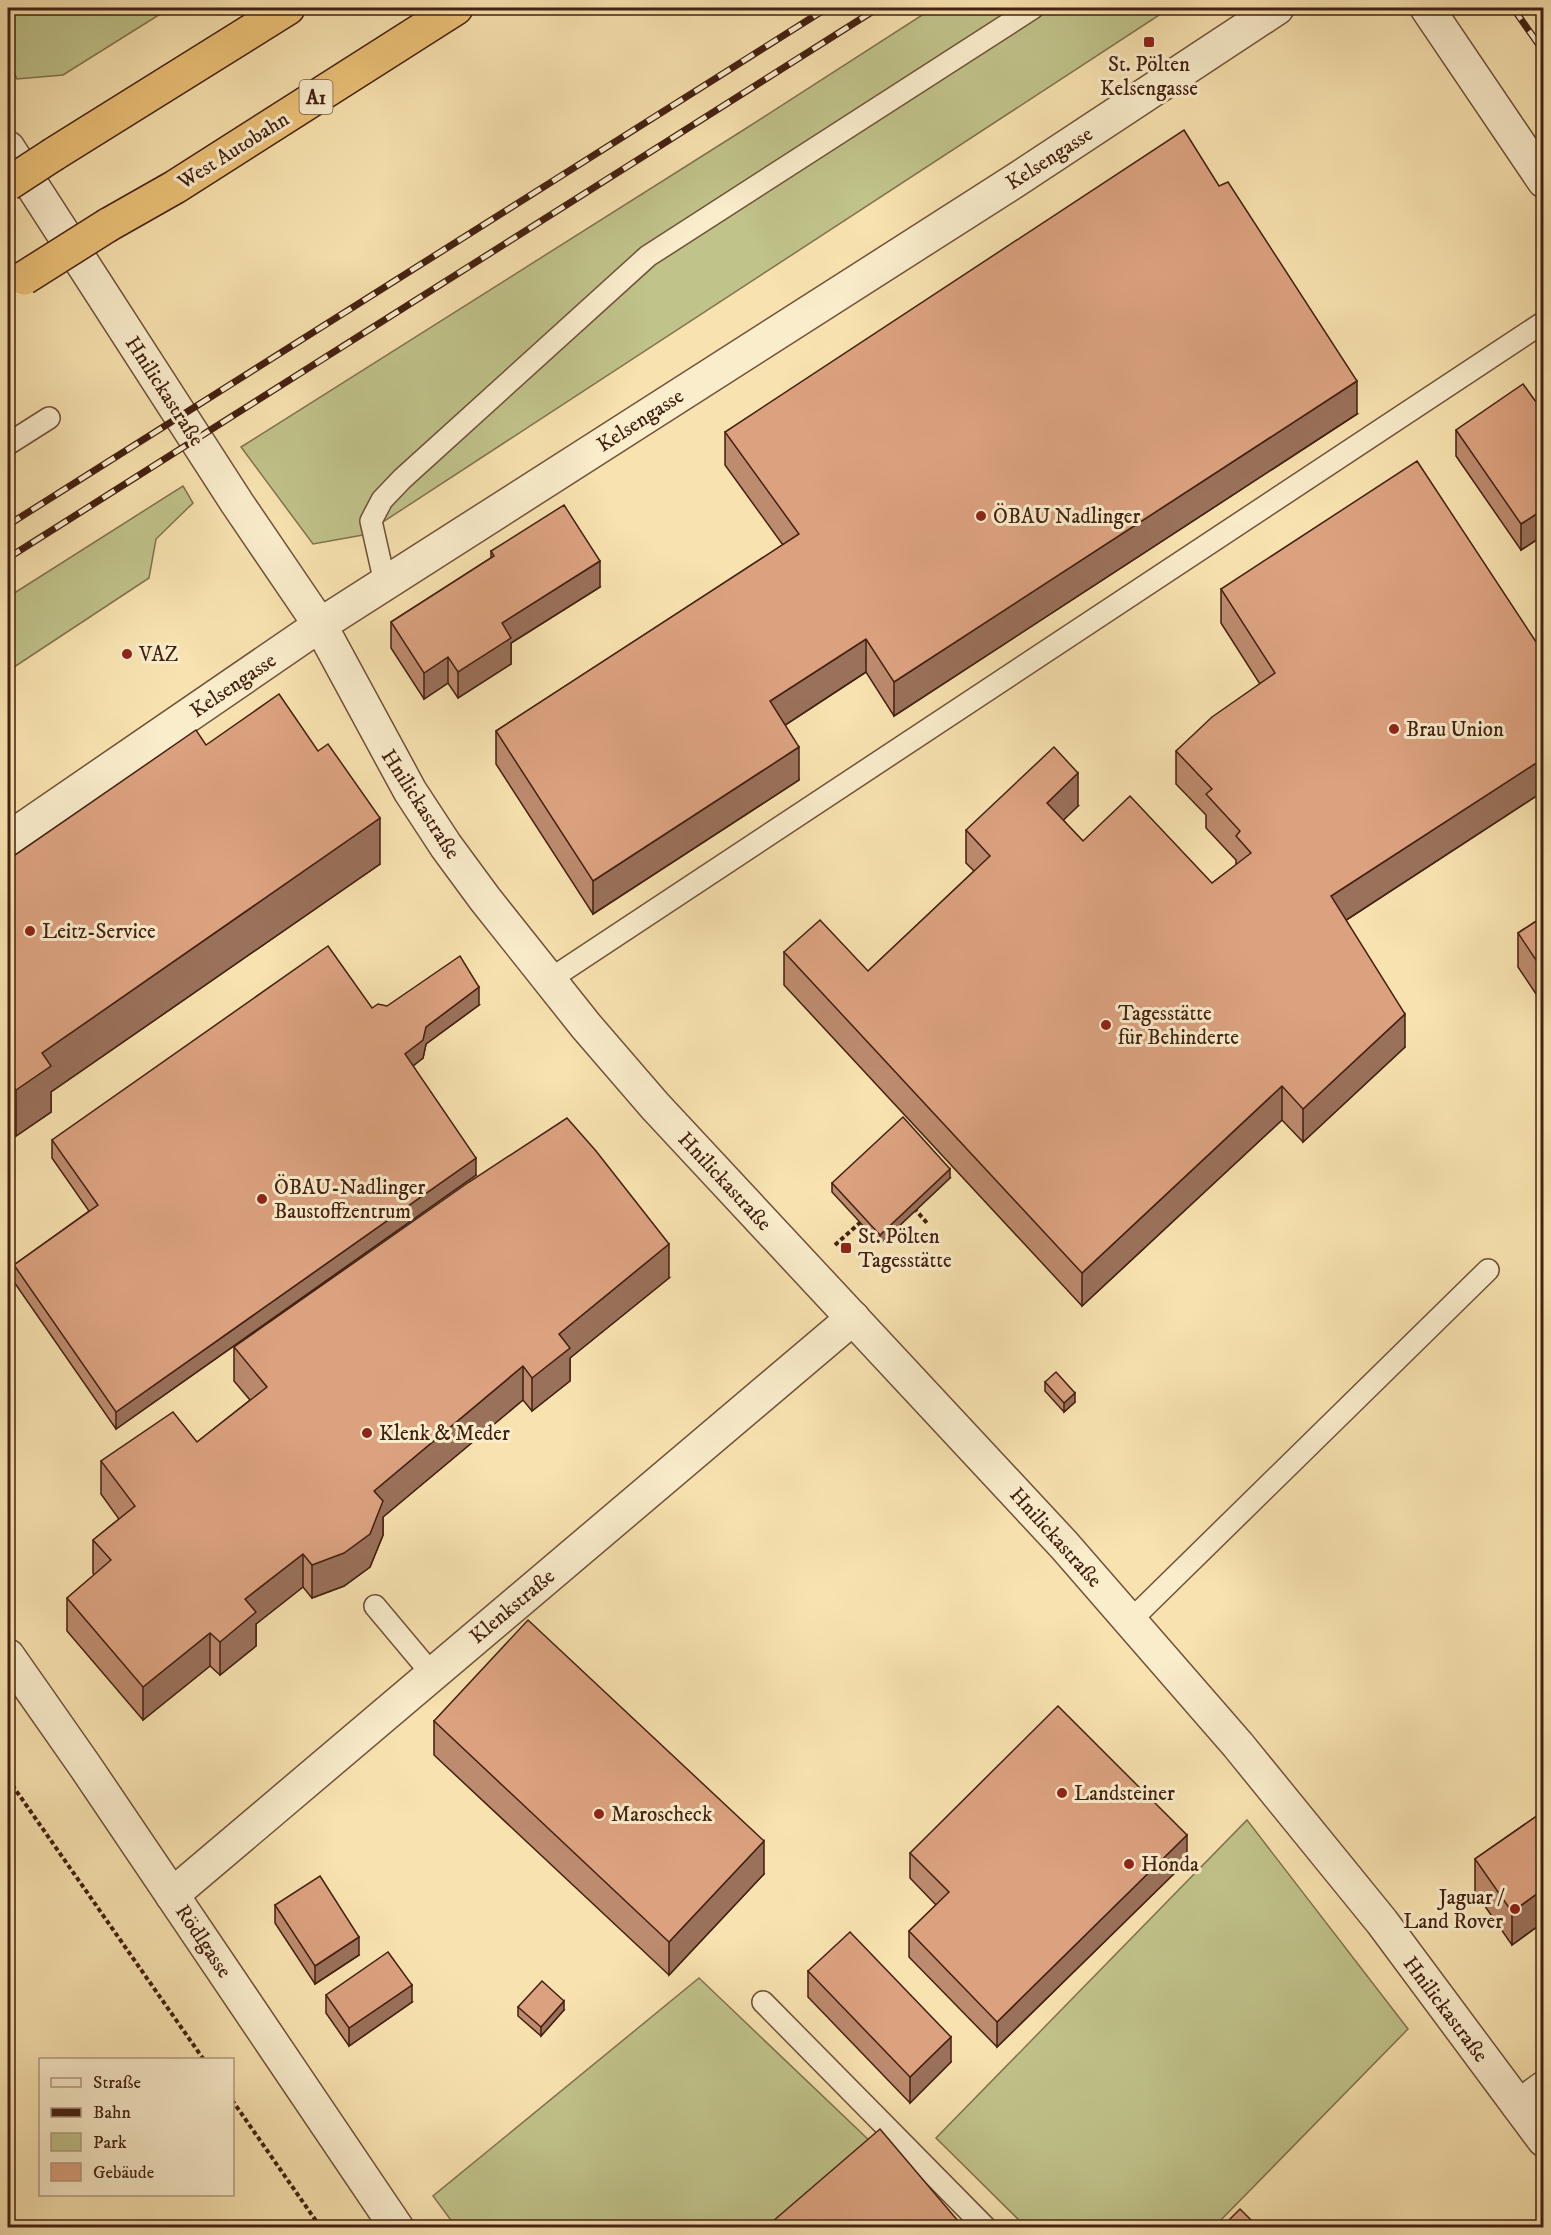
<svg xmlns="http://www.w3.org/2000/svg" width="1551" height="2235" font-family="'IM FELL DW Pica',serif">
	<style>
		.green { fill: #c0c38a; stroke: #82724e; stroke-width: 1.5 }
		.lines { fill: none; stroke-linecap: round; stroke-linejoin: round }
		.service-casing { stroke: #705139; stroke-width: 24 }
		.minor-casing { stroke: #705139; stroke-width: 36 }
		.tertiary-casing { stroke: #705139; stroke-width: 36 }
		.motorway-casing { stroke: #432011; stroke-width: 36 }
		.path { stroke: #432011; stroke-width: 4; stroke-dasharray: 4.5 3; stroke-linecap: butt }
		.service { stroke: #faedcc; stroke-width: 21 }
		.minor { stroke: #faedcc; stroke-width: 33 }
		.tertiary { stroke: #faedcc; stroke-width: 33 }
		.motorway { stroke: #ecc278; stroke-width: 33 }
		.rail-casing { stroke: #432011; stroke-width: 7 }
		.rail { stroke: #faedcc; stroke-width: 4.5; stroke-dasharray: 14; stroke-linecap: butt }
		.motorway-bridge-casing { stroke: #432011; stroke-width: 36; stroke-linecap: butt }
		.motorway-bridge { stroke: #ecc278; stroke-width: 33 }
		.wall { fill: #bd8b6e; stroke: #432011; stroke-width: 1.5 }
		.shaded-wall { fill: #9a715a; stroke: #432011; stroke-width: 1.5 }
		.building { fill: #dca280; stroke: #432011; stroke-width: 1.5 }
		.poi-dot { fill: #8f2418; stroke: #faedcc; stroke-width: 2 }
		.labels { text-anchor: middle; stroke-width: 6; stroke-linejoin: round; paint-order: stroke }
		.shield { fill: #faedcc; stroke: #7a5e49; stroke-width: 1.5 }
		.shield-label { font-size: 20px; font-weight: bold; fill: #432011 }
		.poi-label { font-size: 21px; fill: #432011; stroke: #faedcc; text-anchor: start }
		.street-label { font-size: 21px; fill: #432011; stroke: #faedcc }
	</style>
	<rect width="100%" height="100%" fill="#f8e3b0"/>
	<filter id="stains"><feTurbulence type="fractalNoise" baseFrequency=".00333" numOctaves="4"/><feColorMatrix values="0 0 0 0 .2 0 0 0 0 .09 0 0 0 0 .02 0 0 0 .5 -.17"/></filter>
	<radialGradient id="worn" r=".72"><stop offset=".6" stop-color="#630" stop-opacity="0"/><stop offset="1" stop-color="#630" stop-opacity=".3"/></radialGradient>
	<!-- green -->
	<g class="green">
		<polygon points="8,8 170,8 63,75 17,79 8,59"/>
		<polygon points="933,8 1170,8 363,535 313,544 241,447 745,129"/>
		<polygon points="183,486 193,503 156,539 149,578 8,671 8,597"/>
		<polygon points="1247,1820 1408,2029 1214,2227 1026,2227 936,2138"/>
		<polygon points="699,1978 874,2145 780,2227 456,2227 433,2196"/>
	</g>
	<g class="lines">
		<!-- service casing -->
		<g class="service-casing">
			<g id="service">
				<polyline points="8,444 49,418"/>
				<polyline points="385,583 371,521 382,500 402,479 648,256 1033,8"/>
				<polyline points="549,980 1544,322"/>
				<polyline points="375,1606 432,1674"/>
				<polyline points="1131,1620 1488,1270"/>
				<polyline points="763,2002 986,2228"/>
			</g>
		</g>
		<!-- minor casing -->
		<g class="minor-casing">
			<g id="minor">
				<polyline points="8,148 237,503 320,625 410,791 446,846 485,899 586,1026 655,1106 1064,1545 1238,1745 1382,1922 1544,2140"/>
				<polyline points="8,839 320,625 1013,182 1277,8"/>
				<polyline points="8,1656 85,1766 397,2228"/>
				<polyline points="172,1895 853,1318"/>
				<polyline points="1519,2106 1544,2088"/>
			</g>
		</g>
		<!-- tertiary casing -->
		<g class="tertiary-casing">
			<polyline id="tertiary" points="1427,8 1544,181"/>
		</g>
		<!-- motorway casing -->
		<g class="motorway-casing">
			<g id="motorway">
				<polyline points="54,154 288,8"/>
				<polyline points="108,225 175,187 456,8"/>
			</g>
		</g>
		<!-- path -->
		<g class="path">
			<polyline points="914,1208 927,1223"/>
			<polyline points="835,1245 863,1220"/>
			<polyline points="8,1779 204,2060"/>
			<polyline points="232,2100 321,2228"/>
		</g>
		<!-- service -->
		<use href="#service" class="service"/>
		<!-- minor -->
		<use href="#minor" class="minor"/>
		<!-- tertiary -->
		<use href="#tertiary" class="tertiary"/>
		<!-- motorway -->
		<use href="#motorway" class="motorway"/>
		<!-- rail casing -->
		<g class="rail-casing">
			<g id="rail">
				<polyline points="1513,8 1544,52"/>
				<polyline points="8,525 827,8"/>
				<polyline points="8,558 878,8"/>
			</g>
		</g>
		<!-- rail -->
		<use href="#rail" class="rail"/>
		<!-- motorway-bridge casing -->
		<g class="motorway-bridge-casing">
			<g id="motorway-bridge">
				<polyline points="8,184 54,154"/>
				<polyline points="24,278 108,225"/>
			</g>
		</g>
		<!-- motorway-bridge -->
		<use href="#motorway-bridge" class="motorway-bridge"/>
	</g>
	<!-- wall -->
	<g class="wall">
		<polygon points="1544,413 1544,535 1521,550 1456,456 1456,430"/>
		<polygon points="1357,414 894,716 866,672 785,725 799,780 593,914 496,764 496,731 783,545 725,465 725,432"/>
		<polygon points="491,551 600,587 511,643 511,664 458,698 448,683 424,699 391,648 391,622 491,558"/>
		<polygon points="1221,589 1544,654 1544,791 1346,920 1405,1047 1303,1142 1282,1120 1082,1306 784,985 784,952 868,971 974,871 966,863 966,830 1078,806 1063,820 1083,841 1212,883 1236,865 1236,860 1206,828 1206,815 1176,784 1176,751 1260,684 1221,623"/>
		<polygon points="206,745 380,864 51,1092 51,1112 16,1136 8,1124 8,860"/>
		<polygon points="1544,916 1544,1006 1518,967 1518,933"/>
		<polygon points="479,1005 426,1044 423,1058 413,1066 476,1175 116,1429 14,1282 14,1265 89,1211 52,1158 52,1140 372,1008 387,1006"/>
		<polygon points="950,1178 880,1244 832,1192 832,1183"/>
		<polygon points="669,1278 570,1358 570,1381 532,1411 523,1400 383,1517 383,1535 370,1567 344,1586 312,1598 303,1587 256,1624 256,1646 220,1675 210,1666 143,1720 67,1631 67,1598 94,1575 93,1573 93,1540 119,1519 101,1494 101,1461 197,1442 250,1400 234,1381 234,1347"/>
		<polygon points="1045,1382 1075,1402 1064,1412 1045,1391"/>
		<polygon points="434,1721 764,1874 669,1975 434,1755"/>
		<polygon points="1544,1811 1544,1934 1538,1926 1512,1945 1475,1892 1475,1859"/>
		<polygon points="910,1853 1187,1861 997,2047 909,1957 909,1931 936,1905 910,1878"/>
		<polygon points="275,1905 359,1955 315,1984 275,1923"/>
		<polygon points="808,1971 951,2062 910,2103 808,1997"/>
		<polygon points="326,1995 412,2002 349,2046 326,2013"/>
		<polygon points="518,2007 564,2010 541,2036 518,2016"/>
	</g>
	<!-- shaded-wall -->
	<g class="shaded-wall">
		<polygon points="1357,381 1357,414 894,716 894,682"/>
		<polygon points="1544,509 1544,535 1521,550 1521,524"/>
		<polygon points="600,561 600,587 511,643 511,664 458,698 458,672 502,623"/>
		<polygon points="866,639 866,672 770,735 770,701"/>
		<polygon points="448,657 448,683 424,699 424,673"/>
		<polygon points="799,747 799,780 593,914 593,881"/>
		<polygon points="1544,758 1544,791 1331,930 1331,896"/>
		<polygon points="1078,773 1078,806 1047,836 1047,803"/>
		<polygon points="380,818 380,864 51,1092 51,1112 16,1136 16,1090 42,1053"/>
		<polygon points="479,987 479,1005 426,1044 423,1058 405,1072 405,1054 426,1027"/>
		<polygon points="1405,1014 1405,1047 1303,1142 1303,1109"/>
		<polygon points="1282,1086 1282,1120 1082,1306 1082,1273"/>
		<polygon points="476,1158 476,1175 116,1429 116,1412"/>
		<polygon points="950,1169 950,1178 880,1244 880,1235"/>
		<polygon points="669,1244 669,1278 570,1358 570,1381 532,1411 532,1378 559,1334"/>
		<polygon points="523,1366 523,1400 383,1517 383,1535 370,1567 344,1586 312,1598 312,1565 374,1491"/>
		<polygon points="1075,1393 1075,1402 1064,1412 1064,1403"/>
		<polygon points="303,1554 303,1587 256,1624 256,1646 220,1675 220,1642 245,1599"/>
		<polygon points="210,1633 210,1666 143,1720 143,1687"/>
		<polygon points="1187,1835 1187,1861 997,2047 997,2022"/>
		<polygon points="764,1841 764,1874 669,1975 669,1942"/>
		<polygon points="1538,1893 1538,1926 1512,1945 1512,1912"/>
		<polygon points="359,1937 359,1955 315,1984 315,1966"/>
		<polygon points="412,1985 412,2002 349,2046 349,2028"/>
		<polygon points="564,2001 564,2010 541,2036 541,2027"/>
		<polygon points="951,2037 951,2062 910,2103 910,2077"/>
	</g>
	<!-- building -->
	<g class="building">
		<polygon points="1184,130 1219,186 1228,182 1357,381 894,682 866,639 770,701 799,747 593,881 496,731 799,534 725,432"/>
		<polygon points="1523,384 1544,413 1544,509 1521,524 1456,430"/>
		<polygon points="1417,461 1544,654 1544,758 1331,896 1405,1014 1303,1109 1282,1086 1082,1273 784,952 820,920 868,971 990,856 966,830 1054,747 1078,773 1047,803 1083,841 1130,796 1212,883 1251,853 1236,836 1240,831 1206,794 1212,789 1176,751 1212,717 1275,673 1221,589"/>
		<polygon points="564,505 600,561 502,623 511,638 458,672 448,657 424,673 391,622 494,556 491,551"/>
		<polygon points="279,694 318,751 328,744 380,818 42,1053 51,1066 16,1090 8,1078 8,860 196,730 206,745"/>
		<polygon points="1544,916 1544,972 1518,933"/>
		<polygon points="328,946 372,1008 378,1004 387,1006 460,956 479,987 426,1027 423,1040 405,1054 476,1158 116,1412 14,1265 98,1205 52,1140"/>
		<polygon points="903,1117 950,1169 880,1235 832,1183"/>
		<polygon points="567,1118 596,1151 669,1244 559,1334 570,1348 532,1378 523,1366 374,1491 383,1501 370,1534 344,1553 312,1565 303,1554 245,1599 256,1612 220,1642 210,1633 143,1687 67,1598 111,1560 93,1540 135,1506 101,1461 173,1412 197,1442 267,1387 234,1347 469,1182"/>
		<polygon points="1056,1372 1075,1393 1064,1403 1045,1382"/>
		<polygon points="528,1620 764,1841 669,1942 434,1721"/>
		<polygon points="1058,1706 1187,1835 997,2022 909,1931 949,1892 910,1853"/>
		<polygon points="1544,1811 1544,1900 1538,1893 1512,1912 1475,1859"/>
		<polygon points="320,1876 359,1937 315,1966 275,1905"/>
		<polygon points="850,1932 951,2037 910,2077 808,1971"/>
		<polygon points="388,1952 412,1985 349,2028 326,1995"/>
		<polygon points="542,1981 564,2001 541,2027 518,2007"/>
		<polygon points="880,2129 964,2228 765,2228"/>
		<polygon points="1240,2209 1259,2228 1221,2228"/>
	</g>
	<!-- markers -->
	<g class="poi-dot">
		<rect x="1143" y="36" width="12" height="12" rx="3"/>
		<circle cx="981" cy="516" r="6"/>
		<circle cx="127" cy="654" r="6"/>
		<circle cx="1394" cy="729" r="6"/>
		<circle cx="30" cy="931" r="6"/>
		<circle cx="1106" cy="1025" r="6"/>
		<circle cx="262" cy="1199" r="6"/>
		<rect x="840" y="1242" width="12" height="12" rx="3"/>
		<circle cx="367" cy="1433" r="6"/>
		<circle cx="1062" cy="1793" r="6"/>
		<circle cx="599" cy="1814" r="6"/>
		<circle cx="1129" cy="1864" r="6"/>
		<circle cx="1515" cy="1909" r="6"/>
	</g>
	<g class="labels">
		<!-- shield labels -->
		<rect class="shield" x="299.5" y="80" width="33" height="34" rx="4.5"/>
		<g class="shield-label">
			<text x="316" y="104">A1</text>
		</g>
		<!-- poi labels -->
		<g class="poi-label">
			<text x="1149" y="71" text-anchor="middle">St. Pölten<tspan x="1149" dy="24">Kelsengasse</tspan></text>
			<text x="993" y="523">ÖBAU Nadlinger</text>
			<text x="139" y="661">VAZ</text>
			<text x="1406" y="736">Brau Union</text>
			<text x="42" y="938">Leitz-Service</text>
			<text x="1118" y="1020">Tagesstätte<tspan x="1118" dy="24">für Behinderte</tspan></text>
			<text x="274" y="1194">ÖBAU-Nadlinger<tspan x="274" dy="24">Baustoffzentrum</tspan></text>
			<text x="858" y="1243">St. Pölten<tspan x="858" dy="24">Tagesstätte</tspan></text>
			<text x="379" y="1440">Klenk &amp; Meder</text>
			<text x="1074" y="1800">Landsteiner</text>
			<text x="611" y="1821">Maroscheck</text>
			<text x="1141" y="1871">Honda</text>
			<text x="1503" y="1904" text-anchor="end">Jaguar /<tspan x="1503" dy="24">Land Rover</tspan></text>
		</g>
		<!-- street labels -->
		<g class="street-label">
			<text transform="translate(233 150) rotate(-32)" y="7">West Autobahn</text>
			<text transform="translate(1049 158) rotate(-33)" y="7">Kelsengasse</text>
			<text transform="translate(165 391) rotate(57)" y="7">Hnilickastraße</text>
			<text transform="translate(640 420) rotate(-33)" y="7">Kelsengasse</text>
			<text transform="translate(233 685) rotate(-34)" y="7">Kelsengasse</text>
			<text transform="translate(421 804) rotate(57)" y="7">Hnilickastraße</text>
			<text transform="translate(725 1181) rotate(47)" y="7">Hnilickastraße</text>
			<text transform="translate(1056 1537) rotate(48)" y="7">Hnilickastraße</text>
			<text transform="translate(512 1606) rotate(-40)" y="7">Klenkstraße</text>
			<text transform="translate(204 1941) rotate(56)" y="7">Rödlgasse</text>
			<text transform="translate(1446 2009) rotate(53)" y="7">Hnilickastraße</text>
		</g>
	</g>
	<!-- margin -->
	<rect width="1551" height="2235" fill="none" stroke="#f8e3b0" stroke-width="30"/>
	<rect x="9" y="9" width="1533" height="2217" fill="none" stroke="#432011" stroke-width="3"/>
	<rect x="15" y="15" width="1521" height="2205" fill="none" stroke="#432011" stroke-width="1.5"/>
	<!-- legend -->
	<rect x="39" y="2058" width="195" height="138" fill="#faedcc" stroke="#b19b81" stroke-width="1.5"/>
	<rect x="51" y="2078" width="30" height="9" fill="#faedcc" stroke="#b19b81" stroke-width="1.5"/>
	<text x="93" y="2088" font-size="18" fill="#432011">Straße</text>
	<rect x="51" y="2108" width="30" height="9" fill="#432011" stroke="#b19b81" stroke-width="1.5"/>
	<text x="93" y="2118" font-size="18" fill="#432011">Bahn</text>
	<rect x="51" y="2133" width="30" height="18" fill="#c0c38a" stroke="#b19b81" stroke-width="1.5"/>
	<text x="93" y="2148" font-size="18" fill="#432011">Park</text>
	<rect x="51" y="2163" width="30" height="18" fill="#dca280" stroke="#b19b81" stroke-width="1.5"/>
	<text x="93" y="2178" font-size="18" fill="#432011">Gebäude</text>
	<rect width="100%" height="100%" filter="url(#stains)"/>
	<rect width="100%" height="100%" fill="url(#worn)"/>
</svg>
